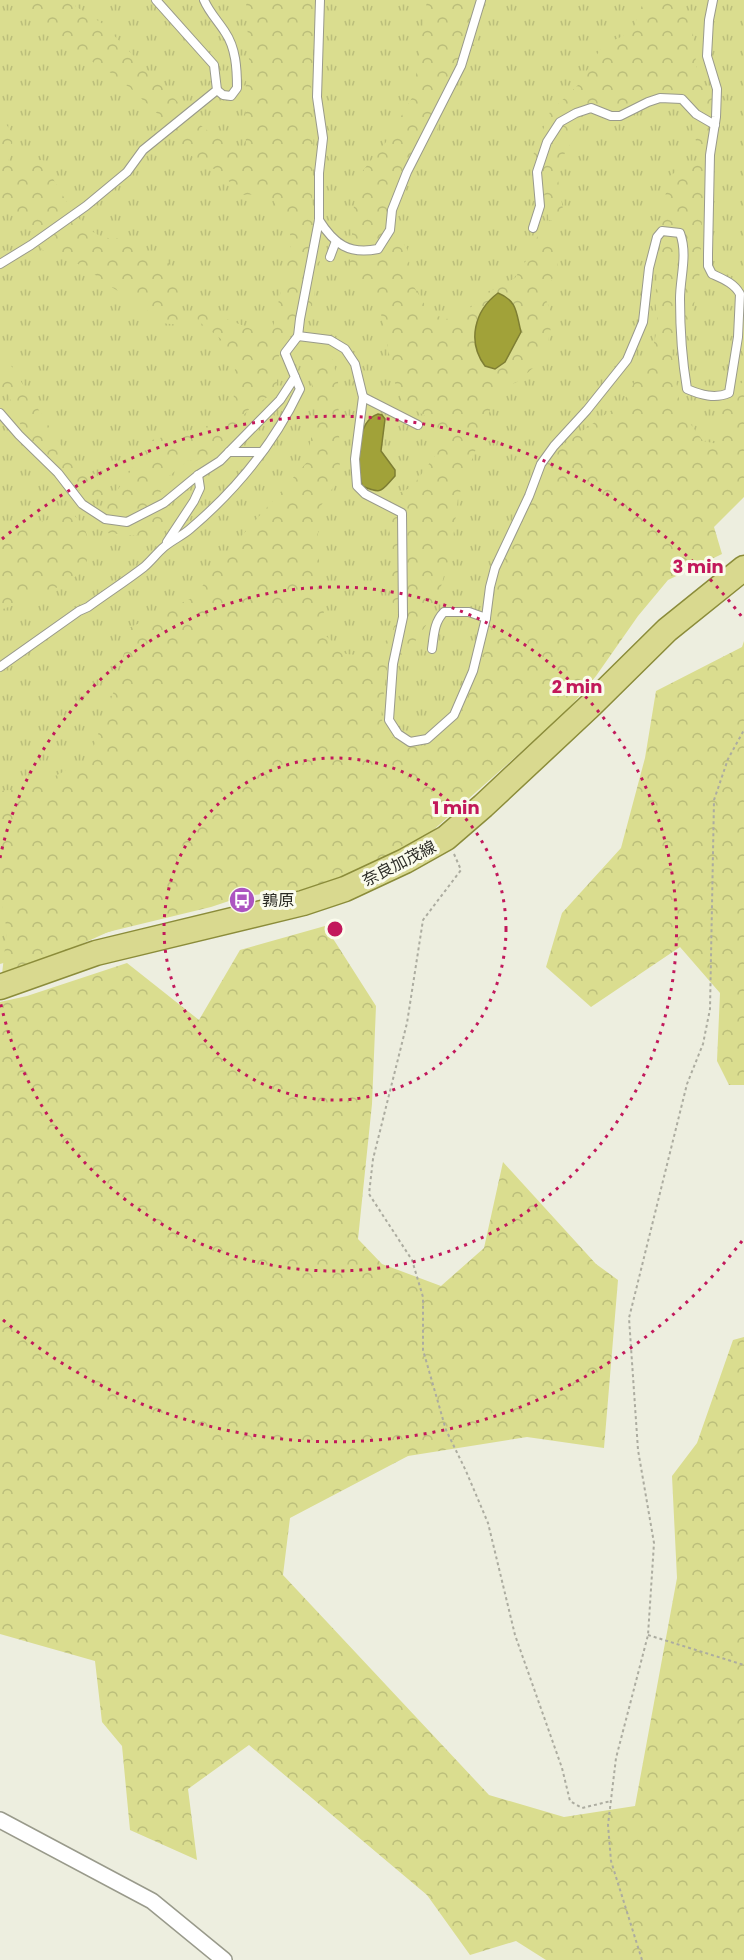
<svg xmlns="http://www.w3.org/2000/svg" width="744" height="1960" font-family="Poppins,'Noto Sans JP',sans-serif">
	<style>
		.grass { fill: url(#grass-tufts) }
		.forest { fill: url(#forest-crowns) }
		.water { fill: #a1a239; stroke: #7e7e33; stroke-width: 1.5 }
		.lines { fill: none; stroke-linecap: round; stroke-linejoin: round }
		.service-casing { stroke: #999a8b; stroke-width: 10 }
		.minor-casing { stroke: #999a8b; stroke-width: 18 }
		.primary-casing { stroke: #8b8c3a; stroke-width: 27 }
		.path { stroke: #acaca0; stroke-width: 2; stroke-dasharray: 3 3; stroke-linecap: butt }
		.service { stroke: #fff; stroke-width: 8 }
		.minor { stroke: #fff; stroke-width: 15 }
		.primary { stroke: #d9d98f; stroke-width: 24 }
		.ring { fill: none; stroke: #c2185b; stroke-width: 3; stroke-dasharray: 3 6 }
		.labels { text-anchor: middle; stroke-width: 6; stroke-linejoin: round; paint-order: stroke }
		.street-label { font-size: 16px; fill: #2b2b25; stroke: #fafbec }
		.poi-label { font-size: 16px; fill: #2b2b25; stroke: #fafbec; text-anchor: start }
		.centre { fill: #c2185b; stroke: #fafbec; stroke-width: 3 }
		.ring-label { font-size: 18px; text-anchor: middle; font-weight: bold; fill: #c2185b; stroke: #fafbec; stroke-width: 6; stroke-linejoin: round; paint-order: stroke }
	</style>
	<defs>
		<pattern id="grass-tufts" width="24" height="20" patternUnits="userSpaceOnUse" patternTransform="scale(1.5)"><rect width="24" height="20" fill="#dadd8f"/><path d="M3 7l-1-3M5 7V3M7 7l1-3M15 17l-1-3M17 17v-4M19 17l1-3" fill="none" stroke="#bbbe7b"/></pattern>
		<pattern id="forest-crowns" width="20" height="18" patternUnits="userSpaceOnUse" patternTransform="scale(1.5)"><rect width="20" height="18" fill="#dadd8f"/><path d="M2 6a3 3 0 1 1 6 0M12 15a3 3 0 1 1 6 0" fill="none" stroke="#bbbe7b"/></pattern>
	</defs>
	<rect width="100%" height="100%" fill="#edeedf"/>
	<!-- grass -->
	<polygon class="grass" points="0,0 744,0 744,451 442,762 112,931 0,964"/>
	<!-- forest -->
	<g class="forest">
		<polygon points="5,0 66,0 103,24 199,124 213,135 246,154 245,93 249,60 246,0 316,0 311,91 314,115 312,203 323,244 310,318 290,327 279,355 276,392 251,407 234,426 229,442 208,459 187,461 168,477 158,497 165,526 151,537 107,533 101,507 112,498 152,440 219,423 233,413 235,367 221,339 198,321 195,306 271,337 292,239 283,218 273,200 263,194 242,195 220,172 198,161 176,143 160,116 130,88 107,70 75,52"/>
		<polygon points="427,0 487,0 474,46 444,89 437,136 419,137 402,171 384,227 399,237 407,249 413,285 429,312 445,319 457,318 494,289 515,278 529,256 538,235 554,240 558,268 544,295 553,317 547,346 536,365 519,381 497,391 458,498 452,547 440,590 429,621 414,643 387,668 381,718 389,735 404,745 426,747 446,739 459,716 473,685 501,568 546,465 560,447 623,402 641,371 654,343 658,325 655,299 664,201 670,176 686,164 703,163 714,174 713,193 702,219 700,272 691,321 671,350 681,411 703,441 718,444 723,422 716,405 744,381 744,497 714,527 722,554 668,580 638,616 596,676 566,712 421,841 369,871 298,894 272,893 244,896 211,907 108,932 53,957 2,974 7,930 2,906 0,905 0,791 31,788 89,759 119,677 129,628 194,597 231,548 307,462 316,408 310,376 297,360 299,350 316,349 331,355 338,381 340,477 318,510 318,550 326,636 346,654 358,655 391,638 396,618 389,586 393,551 386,513 399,493 412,487 442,446 424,415 403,404 395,383 378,299 349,278 354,205 361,173 386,142 413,96"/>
		<polygon points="644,0 697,0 685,6 693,34 698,81 722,106 711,152 698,149 689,113 674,92 662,93 639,100 622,108 611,110 595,103 556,168 564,216 549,221 544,193 530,163 550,112 578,85 603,45 632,32"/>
		<path d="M0 116 14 135 8 163 43 160C55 182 78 229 103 237 109 239 119 238 126 238L139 253 162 254 182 282 177 298 183 325 159 323 143 306 113 288 83 266 42 250C30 226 24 213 0 200Z"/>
		<polygon points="0,359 10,364 65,452 78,464 107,482 107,494 96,497 84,495 59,468 24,433 8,394 0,392"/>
		<polygon points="72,513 84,526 91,548 83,572 46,594 0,610 0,539 17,529"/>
		<polygon points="744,641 744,1085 729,1085 717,1061 720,993 680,947 591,1007 546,967 562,913 621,848 645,758 656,691 742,647"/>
		<polygon points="325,926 376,1006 372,1104 358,1239 382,1264 441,1286 484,1248 503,1162 596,1264 618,1280 604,1448 527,1437 408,1456 290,1518 283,1575 489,1795 564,1817 635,1806 677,1578 672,1476 697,1443 733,1340 744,1337 744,1960 546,1960 516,1941 470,1955 427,1895 249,1745 188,1789 197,1860 130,1830 122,1746 102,1722 95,1661 0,1634 0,1002 27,996 127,963 199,1020 240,950"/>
	</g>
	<!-- water -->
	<g class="water">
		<path d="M498 293C518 301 516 313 521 332L505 362 495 369 485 366C467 342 474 311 498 293Z"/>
		<path d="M378 414 382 415 385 419 381 451 395 470V476C381 491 383 495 362 486 358 467 354 422 378 414Z"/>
	</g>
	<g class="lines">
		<!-- service casing -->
		<g class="service-casing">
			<g id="service">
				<path d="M204 0C209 12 218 21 225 32 236 48 237 69 237 88L231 96 223 95 217 90"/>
				<path d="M319 220C334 244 349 255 378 249L390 230 392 210 407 172 461 66 481 0"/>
				<polyline points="533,228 540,206 537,172 547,142 560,122 576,113 591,108 611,116 620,116 648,102 660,98 682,99 696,114 715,125"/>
				<polyline points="330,257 336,241"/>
				<polyline points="0,264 31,245 86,206 127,172 143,150 217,90 214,65 156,0"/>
				<polyline points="298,336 330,340 345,349 355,364 363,397 355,459 357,486 365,494 402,513 403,617 393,664 389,720 398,734 410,742 427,739 454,715 473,671 486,618"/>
				<polyline points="363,397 418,425"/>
				<polyline points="0,413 19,435 58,473 82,504 105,519 127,522 164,503 198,475 220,461 280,400 295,377 285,353 298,336 300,319 319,220 319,173 323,138 317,97 320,0"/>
				<polyline points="229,452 261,452"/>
				<polyline points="167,542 194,501 200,488 198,475"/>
				<path d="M432 649C434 635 434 622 444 612H469L486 618 490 587 495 568 529 496 541 464 554 446 587 410 627 360 643 322 649 268 657 237 662 231 680 233C688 255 680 277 680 299 680 330 682 359 687 389 701 395 715 399 729 393L738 337 740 294C734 283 723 279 712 274L708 266V254L710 155 716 117 717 89 707 56 709 20 713 0"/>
				<path d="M0 667 79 611 88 607C107 593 126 581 144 567 151 561 157 553 164 547 172 540 182 536 190 529 236 490 274 444 300 389L295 377"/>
			</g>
		</g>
		<!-- minor casing -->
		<g class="minor-casing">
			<polyline id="minor" points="0,1820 152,1901 224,1960"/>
		</g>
		<!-- primary casing -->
		<g class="primary-casing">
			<polyline id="primary" points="0,987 96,953 303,903 345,889 405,861 446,838 483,806 591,705 667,630 744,568"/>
		</g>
		<!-- path -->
		<g class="path">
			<polyline points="454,854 461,870 423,920 407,1023 373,1159 369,1194 412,1260 423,1297 423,1350 446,1430 466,1471 488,1523 515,1635 562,1768 570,1801 582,1808 611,1801"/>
			<polyline points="648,1635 744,1665"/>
			<polyline points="642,1960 611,1861 608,1825 616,1758 648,1635 654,1543 638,1450 629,1318 687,1084 703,1044 710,1009 714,800 728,759 744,730"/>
		</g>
		<!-- service -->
		<use href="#service" class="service"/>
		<!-- minor -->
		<use href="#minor" class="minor"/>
		<!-- primary -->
		<use href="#primary" class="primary"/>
	</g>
	<!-- distance rings -->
	<g class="ring">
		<circle cx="335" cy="929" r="171"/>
		<path d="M0 858A342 342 0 1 1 0 1000"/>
		<path d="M742 1241A513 513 0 0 1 2 1319M2 539A513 513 0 0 1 742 617"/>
	</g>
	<!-- icons -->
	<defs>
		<g id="bus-disc" transform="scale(1.35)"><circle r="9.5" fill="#ac54c1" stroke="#fafbec"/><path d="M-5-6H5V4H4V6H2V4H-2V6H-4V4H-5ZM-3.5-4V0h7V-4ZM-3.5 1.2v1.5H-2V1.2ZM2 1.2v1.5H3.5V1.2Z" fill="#fff"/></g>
	</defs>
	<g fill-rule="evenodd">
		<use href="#bus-disc" x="242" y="900"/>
	</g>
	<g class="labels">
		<!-- street labels -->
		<g class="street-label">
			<text transform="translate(399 863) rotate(-27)" y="6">奈良加茂線</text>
		</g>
		<!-- poi labels -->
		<g class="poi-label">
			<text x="262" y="906">鶉原</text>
		</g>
	</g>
	<circle cx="335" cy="929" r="9" class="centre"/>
	<g class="ring-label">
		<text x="698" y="573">3 min</text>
		<text x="577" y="693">2 min</text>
		<text x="456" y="814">1 min</text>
	</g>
</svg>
